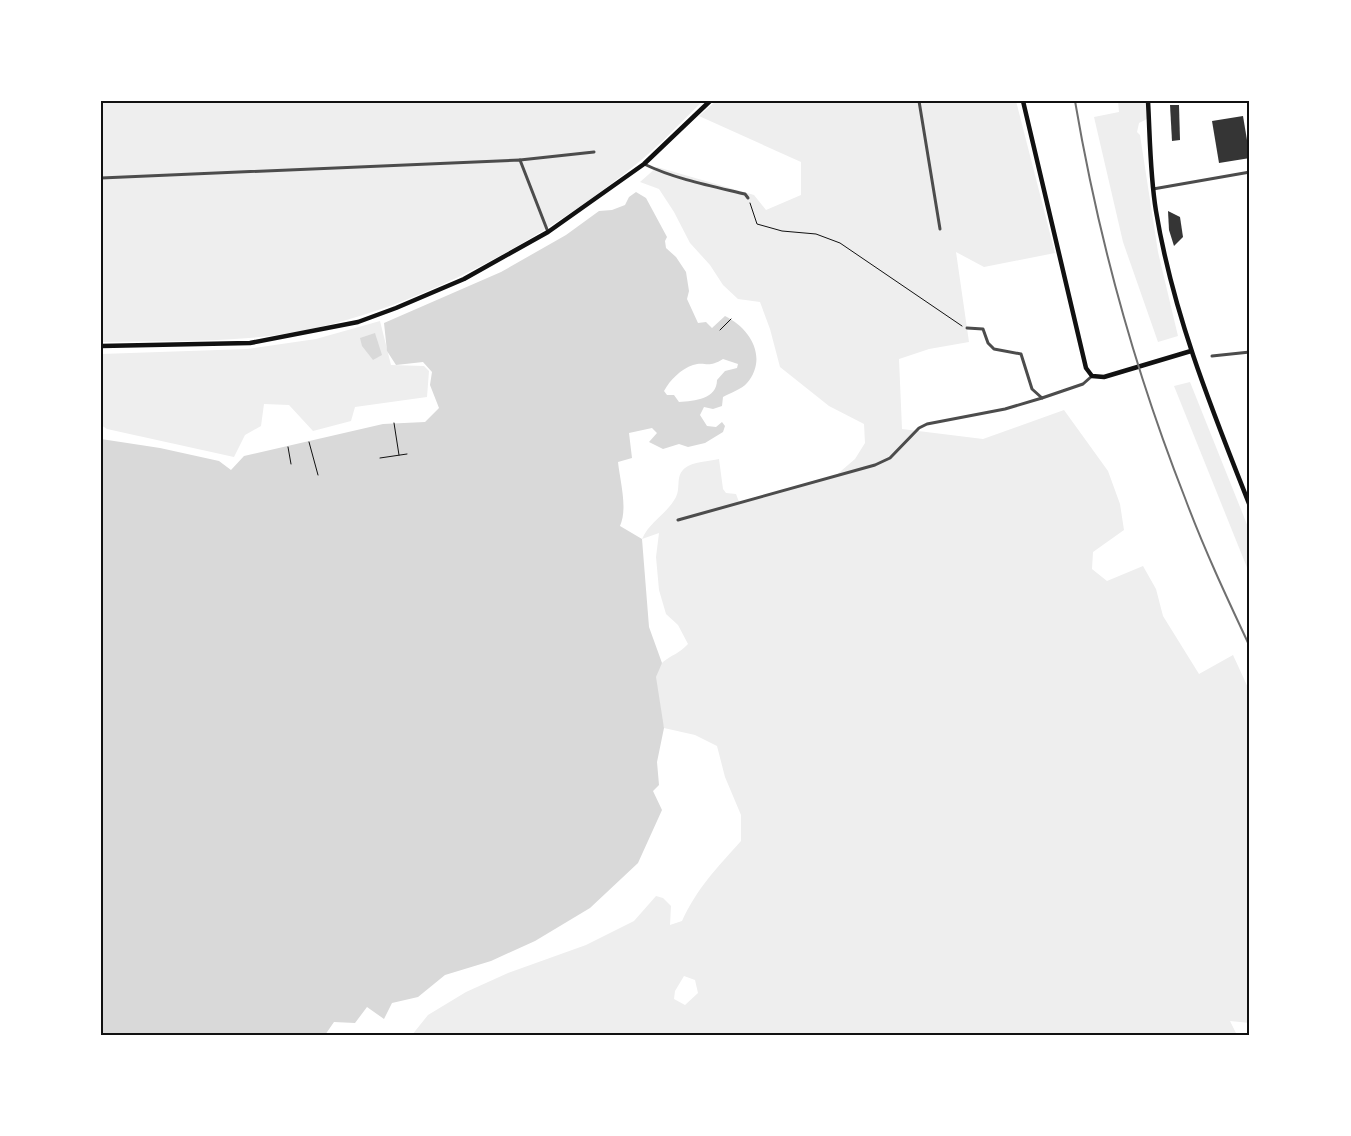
<svg xmlns="http://www.w3.org/2000/svg" width="1351" height="1136" font-family="Commissioner,sans-serif">
	<style>
		.green { fill: #eee; fill-rule: evenodd }
		.water { fill: #d9d9d9; fill-rule: evenodd }
		.building { fill: #353535 }
		.lines { fill: none; stroke-linecap: round; stroke-linejoin: round }
		.path { stroke: #111; stroke-width: 1 }
		.minor { stroke: #4c4c4c; stroke-width: 3 }
		.secondary { stroke: #111; stroke-width: 4.5 }
		.rail { stroke: #707070; stroke-width: 2 }
		.neatline { fill: none; stroke: #111; stroke-width: 2 }
	</style>
	<rect width="100%" height="100%" fill="#fff"/>
	<!-- green -->
	<g class="green">
		<path d="M101 101H703C682 121 662 143 640 161 536 247 385 328 249 338 200 342 150 341 101 342Z"/>
		<path d="M716 101H1016L1055 253 984 267 956 252 969 342 929 349 899 359 902 429 983 439 1064 410 1108 471 1120 504 1124 530 1093 552 1092 569 1107 581 1143 566 1156 589 1163 616 1199 674 1233 655 1250 692V1023L1230 1021 1237 1035H412L428 1015 466 992 508 973 586 945 634 921 656 896 663 898 671 906 670 925 682 921C697 888 717 868 741 841V815L725 777 717 746 695 735 664 728C660 711 648 676 663 662 671 655 679 654 688 644L678 625 666 614 659 590 656 557 659 533 642 539C650 521 667 514 676 497 681 487 675 476 685 468 692 462 710 461 719 459L723 489 726 493 736 494 739 502 834 477 855 459 865 443 864 424 829 406 780 367 770 329 760 302 738 299 723 285 710 265 690 243 674 212 659 189 640 182 657 167 754 195 766 210 801 195V162L699 116ZM684 976 695 980 698 993 685 1005 674 999 675 991Z"/>
		<polygon points="1118,101 1148,101 1149,118 1139,123 1137,132 1140,135 1158,252 1178,336 1158,342 1123,242 1094,117 1119,112"/>
		<polygon points="380,321 391,365 424,366 429,371 427,397 355,407 351,421 313,431 289,405 264,404 261,426 245,435 234,457 107,429 101,425 101,354 247,349 316,339"/>
		<polygon points="1190,382 1250,532 1250,575 1174,386"/>
	</g>
	<!-- water -->
	<g class="water">
		<path d="M636 192 646 198 667 237 665 241 666 248 676 257 686 272 689 291 687 299 698 323 706 322 712 328 725 316C751 329 768 358 747 383 742 389 730 393 723 397L722 406 713 409 704 407 700 415 707 426 716 427 722 422 725 426 723 432 705 443 688 447 679 444 663 449 649 442 657 433 652 428 629 433 632 458 618 462C620 481 628 508 620 526L642 539 649 627 662 663 656 677 664 728 657 762 659 785 653 791 662 810 638 863 590 908 535 941 491 961 445 975 418 997 392 1003 384 1019 367 1007 355 1023 334 1022 325 1035H101V439L160 448 219 461 231 470 244 456 383 424 425 422 439 408 430 385 432 372 423 362 396 365 387 351 384 323 501 272 566 235 599 211 612 210 625 205 629 197ZM723 359 738 364 737 368 725 371 717 380C717 399 695 401 679 402L674 395H667L664 391C670 380 681 369 693 365 706 361 707 369 723 359Z"/>
		<polygon points="375,333 382,355 373,360 362,346 360,338"/>
	</g>
	<!-- building -->
	<g class="building">
		<polygon points="1170,105 1179,105 1180,140 1172,141"/>
		<polygon points="1243,116 1250,158 1219,163 1212,121"/>
		<polygon points="1168,211 1180,217 1183,237 1174,246 1169,230"/>
	</g>
	<g class="lines">
		<!-- path -->
		<g class="path">
			<polyline points="750,203 757,224 782,231 816,234 840,243 962,326"/>
			<polyline points="720,330 731,319"/>
			<polyline points="394,423 399,455"/>
			<polyline points="309,442 318,475"/>
			<polyline points="288,447 291,464"/>
			<polyline points="380,458 407,454"/>
		</g>
		<!-- minor -->
		<g class="minor">
			<polyline points="919,101 940,229"/>
			<polyline points="520,160 594,152"/>
			<path d="M644 164C675 179 711 186 745 194L748 198"/>
			<polyline points="101,178 520,160 548,232"/>
			<polyline points="1153,189 1250,172"/>
			<polyline points="967,328 983,329 988,343 994,349 1021,354 1032,389 1042,398 1083,384 1092,376"/>
			<polyline points="1212,356 1250,352"/>
			<polyline points="678,520 875,465 890,458 919,428 927,424 1005,409 1042,398"/>
		</g>
		<!-- secondary -->
		<g class="secondary">
			<polyline points="1023,101 1086,368 1092,376 1104,377 1191,351"/>
			<path d="M1148 101C1150 137 1150 175 1156 211 1173 314 1212 410 1250 506"/>
			<polyline points="101,346 250,343 358,322 396,308 464,279 548,232 644,164 710,101"/>
		</g>
		<!-- rail -->
		<path class="rail" d="M1075 101C1098 236 1135 371 1185 498 1204 549 1227 598 1250 647"/>
	</g>
	<!-- border -->
	<rect width="1351" height="1136" fill="none" stroke="#ffffff" stroke-width="205"/>
	<rect x="102" y="102" width="1146" height="932" class="neatline"/>
</svg>
